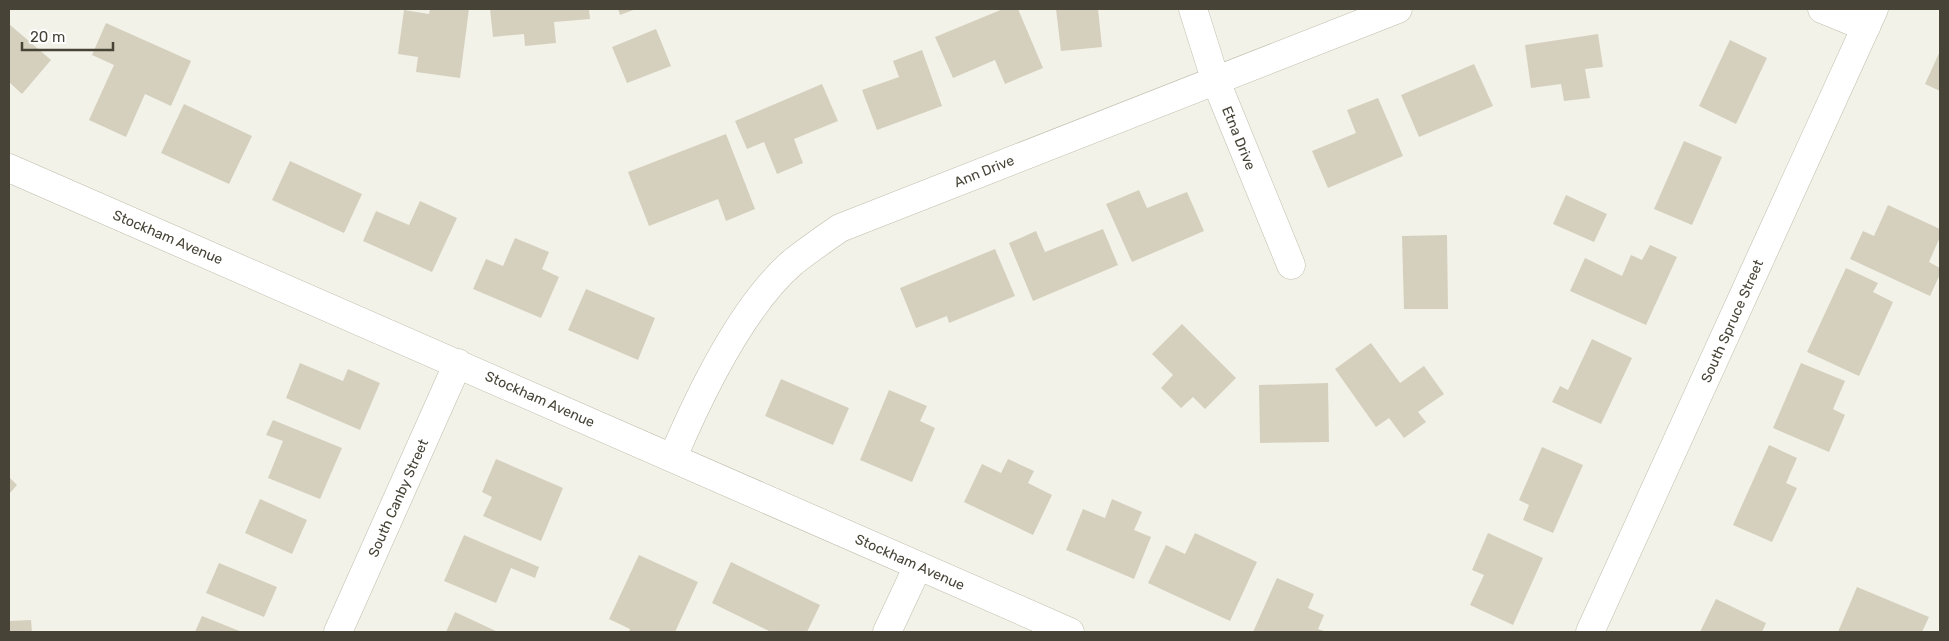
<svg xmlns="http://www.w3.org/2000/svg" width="1949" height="641" font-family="Rubik,sans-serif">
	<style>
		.building { fill: #d5d0be }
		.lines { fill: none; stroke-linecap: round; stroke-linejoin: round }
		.minor-casing { stroke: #bfbcab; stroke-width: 29 }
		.minor { stroke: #fff; stroke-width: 28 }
		.labels { text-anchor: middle; stroke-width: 4; stroke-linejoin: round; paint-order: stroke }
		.street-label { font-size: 14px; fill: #474437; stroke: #fff }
	</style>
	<rect width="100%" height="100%" fill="#f3f2e8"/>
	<!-- building -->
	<g class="building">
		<polygon points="430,9 469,9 460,78 416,72 418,57 398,54 404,10 429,14"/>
		<polygon points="490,9 589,9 590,19 554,22 556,43 525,46 524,34 493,37"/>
		<polygon points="618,9 636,9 620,15"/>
		<polygon points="1003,9 1018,9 1043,68 1005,84 995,60 953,78 935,37"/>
		<polygon points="1056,9 1098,9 1102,47 1061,51"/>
		<polygon points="106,23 191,61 171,106 145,94 126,137 89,120 114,65 92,55"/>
		<polygon points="9,24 51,60 22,94 9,82"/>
		<polygon points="656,29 671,66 627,83 612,47"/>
		<polygon points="1598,34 1603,67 1585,69 1590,98 1564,101 1561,84 1531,88 1525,45"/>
		<polygon points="1730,40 1767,58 1736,124 1699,106"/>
		<polygon points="922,50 942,106 877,130 862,90 899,77 893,61"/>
		<polygon points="1940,51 1940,91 1925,84"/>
		<polygon points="1474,64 1493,106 1419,137 1401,95"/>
		<polygon points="822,84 838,121 794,139 803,163 777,174 764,142 747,149 735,121"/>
		<polygon points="1378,98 1403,156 1328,188 1312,151 1356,133 1347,110"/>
		<polygon points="184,104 252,136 229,184 161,153"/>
		<polygon points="726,134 755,209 726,221 718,199 649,226 628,172"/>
		<polygon points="1684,141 1722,157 1692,225 1654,209"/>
		<polygon points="290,161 362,194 344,233 272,200"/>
		<polygon points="1139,190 1147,208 1187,192 1204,231 1132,262 1106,204"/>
		<polygon points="1566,195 1607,214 1594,242 1553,224"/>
		<polygon points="420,201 457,218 432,272 363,241 376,211 409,225"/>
		<polygon points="1888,205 1940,229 1940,237 1929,262 1940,268 1940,274 1930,296 1850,259 1863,231 1874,236"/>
		<polygon points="1103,229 1118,265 1033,301 1009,243 1036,231 1045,252"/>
		<polygon points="1447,235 1448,309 1404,309 1402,236"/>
		<polygon points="515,238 549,252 542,269 559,277 541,318 473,289 486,259 503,266"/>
		<polygon points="1650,245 1677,257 1646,325 1570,291 1585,258 1622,276 1631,255 1642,260"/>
		<polygon points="995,249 1015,296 949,323 947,316 916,328 900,288"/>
		<polygon points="1846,268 1878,283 1873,292 1893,302 1859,376 1807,352"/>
		<polygon points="586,289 655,318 638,360 568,330"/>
		<polygon points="1182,324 1236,378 1205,409 1193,397 1181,408 1161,388 1173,375 1152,354"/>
		<polygon points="1592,339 1632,358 1601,424 1552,402 1560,386 1568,390"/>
		<polygon points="1371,343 1400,383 1424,366 1444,394 1418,412 1426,422 1404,438 1389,418 1376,427 1335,369"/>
		<polygon points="300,363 343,381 348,369 380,383 360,430 286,398"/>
		<polygon points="1801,363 1845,381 1833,409 1845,415 1829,452 1773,428"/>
		<polygon points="781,379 849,408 833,445 765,416"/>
		<polygon points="1328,383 1329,442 1260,443 1259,385"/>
		<polygon points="889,390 927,406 920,421 935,428 912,482 860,460"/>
		<polygon points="273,420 342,448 320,499 268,478 283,441 266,435"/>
		<polygon points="1769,445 1797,458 1786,483 1797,488 1772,542 1733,525"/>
		<polygon points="1542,447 1583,465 1553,533 1523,520 1529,505 1519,500"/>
		<polygon points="496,459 563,488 541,541 483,516 492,497 482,492"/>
		<polygon points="1008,459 1034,471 1028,483 1052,495 1033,535 964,502 982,464 1001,473"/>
		<polygon points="9,477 17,485 9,494"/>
		<polygon points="260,499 307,520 292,554 245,533"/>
		<polygon points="1112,499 1142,512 1134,530 1151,537 1134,579 1066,550 1083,509 1105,518"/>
		<polygon points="1195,533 1257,562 1230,621 1148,583 1166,545 1185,554"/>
		<polygon points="1488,533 1543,558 1513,625 1470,605 1484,575 1472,570"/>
		<polygon points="464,535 539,567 535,578 511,568 496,603 444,581"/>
		<polygon points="639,555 698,582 675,632 629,632 630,629 609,619"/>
		<polygon points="731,562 820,605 807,632 771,632 712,603"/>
		<polygon points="219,563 277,587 264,617 206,593"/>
		<polygon points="1277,578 1314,594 1308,608 1324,615 1318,629 1327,632 1253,632"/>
		<polygon points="1857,587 1929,617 1922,632 1838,632"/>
		<polygon points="1716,599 1766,623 1762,632 1700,632"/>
		<polygon points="455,612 498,632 446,632"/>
		<polygon points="202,616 242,632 195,632"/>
		<polygon points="31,620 32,632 9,632 9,621"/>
	</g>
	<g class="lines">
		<!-- minor casing -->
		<g class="minor-casing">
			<g id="minor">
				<polyline points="1193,9 1215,79 1291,265"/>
				<polyline points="1822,9 1866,27"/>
				<polyline points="9,168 1070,632"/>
				<path d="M673 457C699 396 743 305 793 262 808 250 824 239 840 228L1398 9"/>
				<polyline points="338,632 458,363"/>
				<polyline points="887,632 918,566"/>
				<polyline points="1590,632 1874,9"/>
			</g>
		</g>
		<!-- minor -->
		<use href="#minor" class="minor"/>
	</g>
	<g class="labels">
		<!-- street labels -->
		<g class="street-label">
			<text transform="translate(1239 138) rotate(68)" y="5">Etna Drive</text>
			<text transform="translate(984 171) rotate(-22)" y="5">Ann Drive</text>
			<text transform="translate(168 237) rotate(23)" y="5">Stockham Avenue</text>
			<text transform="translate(1732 321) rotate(-66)" y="5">South Spruce Street</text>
			<text transform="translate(540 399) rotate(24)" y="5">Stockham Avenue</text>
			<text transform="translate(398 498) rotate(-66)" y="5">South Canby Street</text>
			<text transform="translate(910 562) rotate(24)" y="5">Stockham Avenue</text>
		</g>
	</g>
	<!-- border -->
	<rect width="1949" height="641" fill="none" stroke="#474437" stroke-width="20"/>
	<!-- scale -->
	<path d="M22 42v8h91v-8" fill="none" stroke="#474437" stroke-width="2.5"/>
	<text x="30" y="42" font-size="15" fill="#474437" stroke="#ffffff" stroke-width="4" paint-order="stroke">20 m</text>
</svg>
